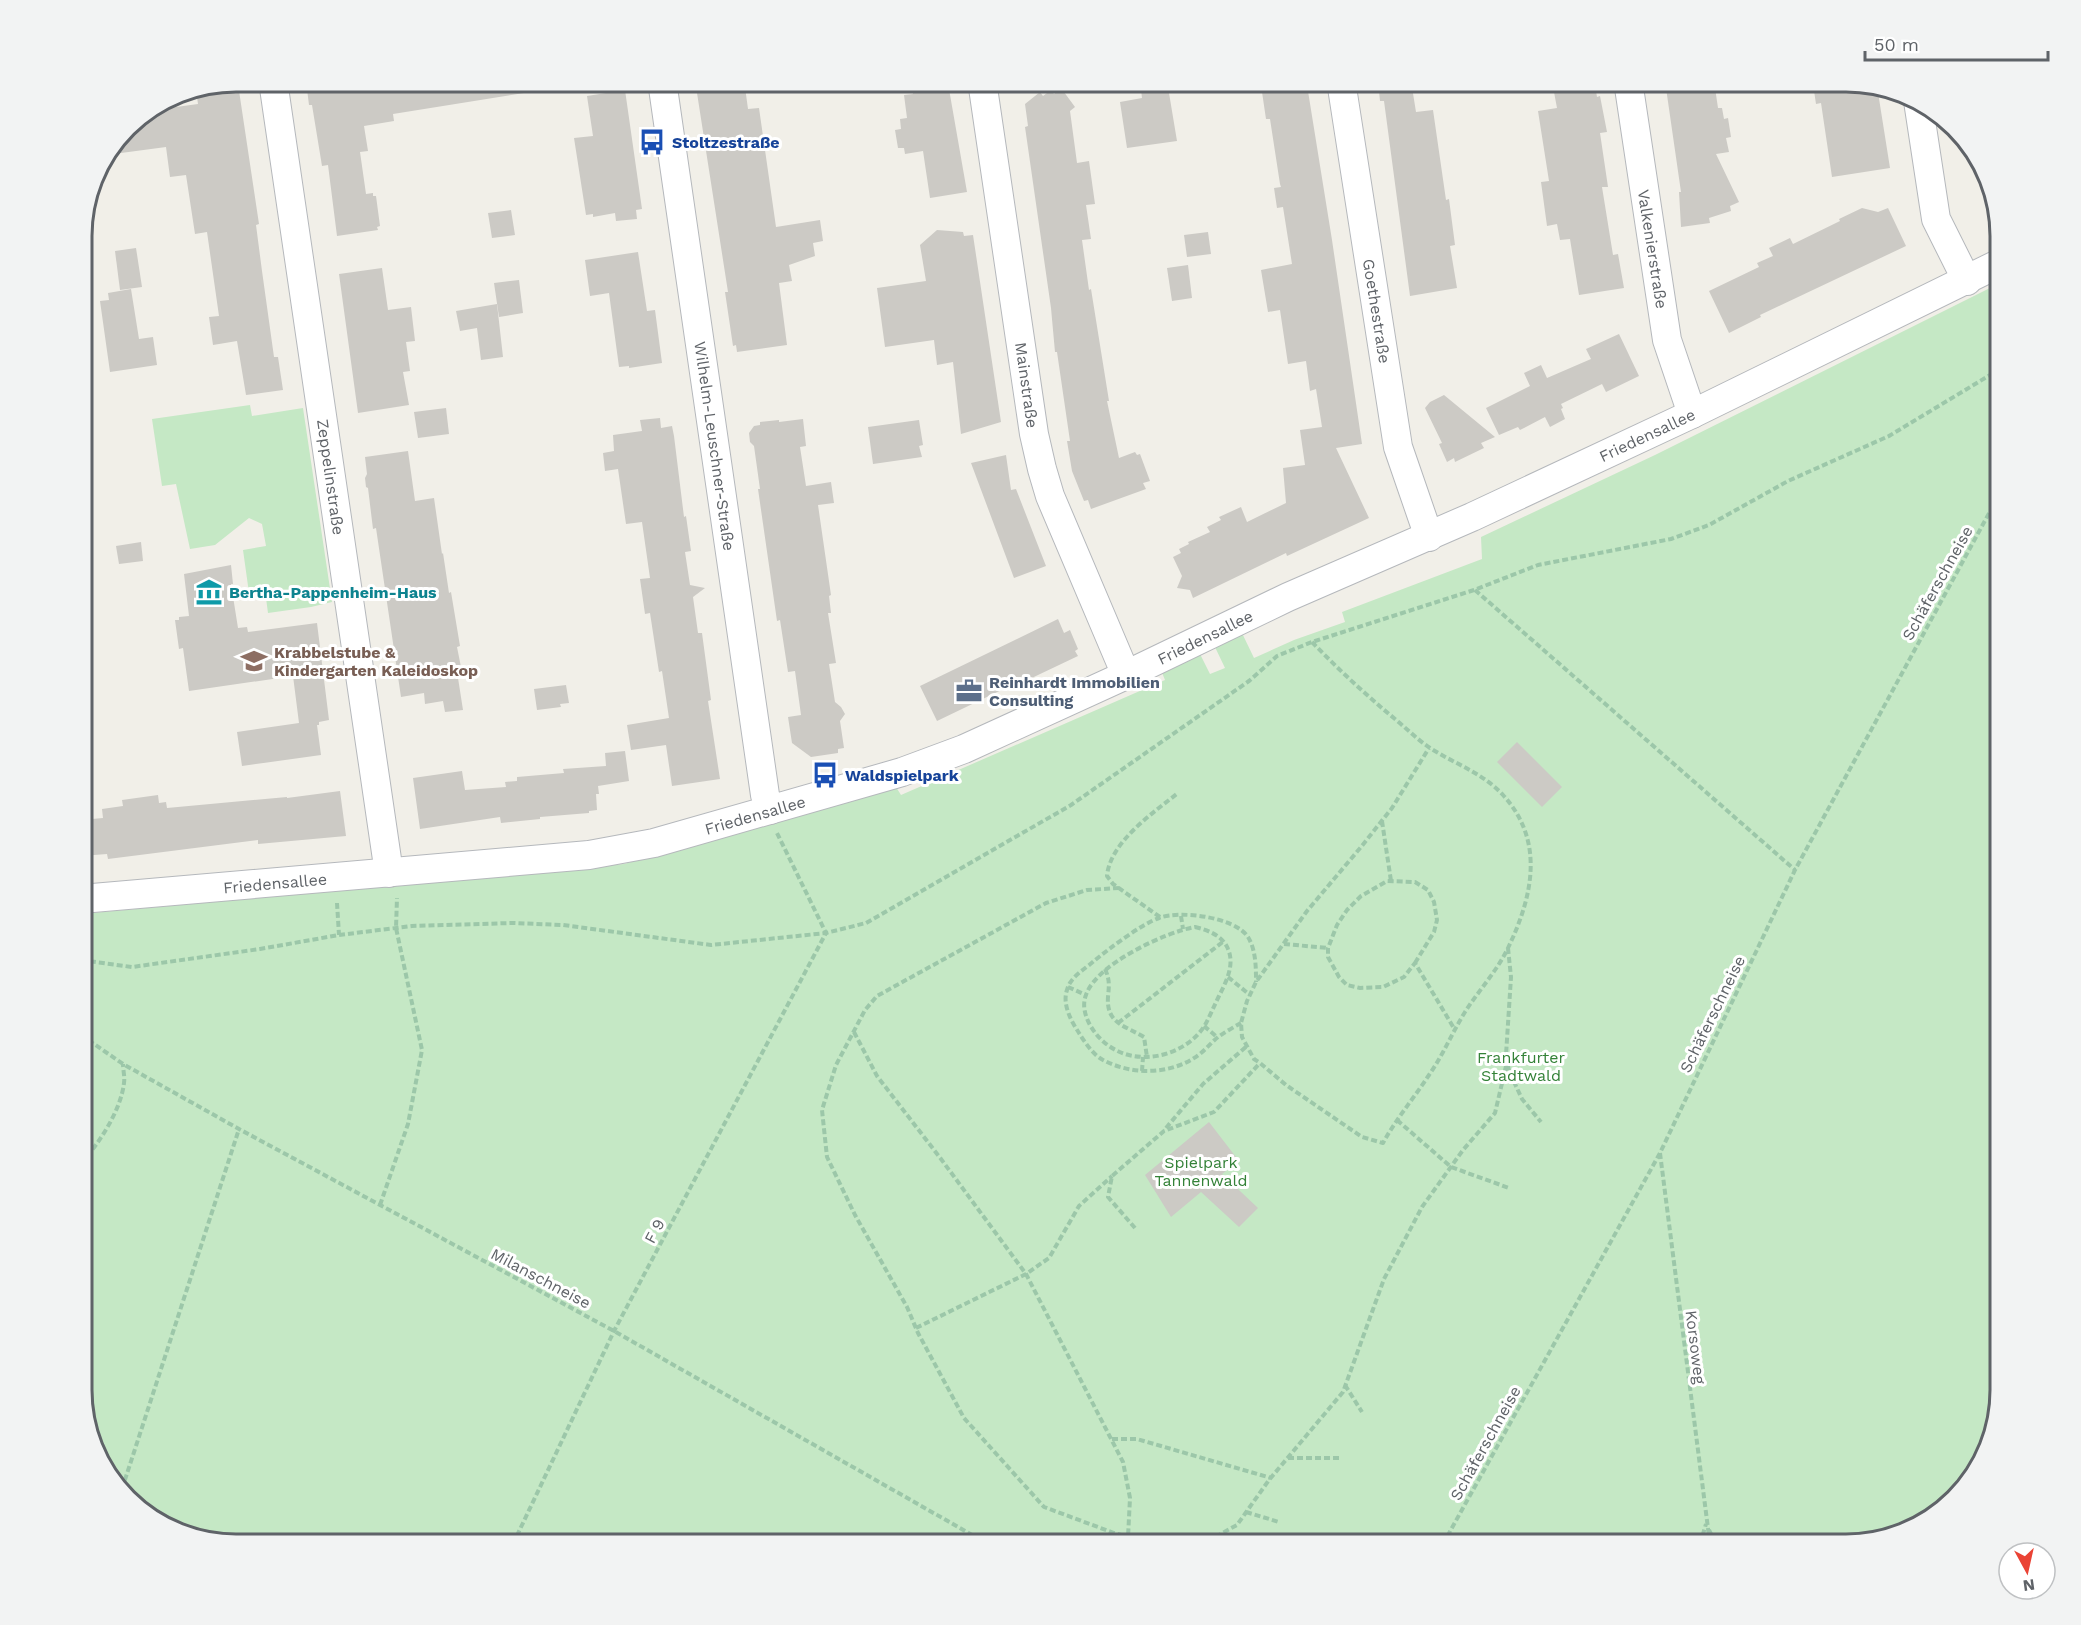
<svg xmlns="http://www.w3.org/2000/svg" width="2081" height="1625" font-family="'Work Sans',sans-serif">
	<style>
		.green { fill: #c5e8c5 }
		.building { fill: #cccac5 }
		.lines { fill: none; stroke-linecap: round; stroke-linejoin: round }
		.minor-casing { stroke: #b5b8bc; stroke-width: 30 }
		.path { stroke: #9cc7a9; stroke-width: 4; stroke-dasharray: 6 3; stroke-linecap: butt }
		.minor { stroke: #fff; stroke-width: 28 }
		.labels { text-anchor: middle; stroke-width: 6; stroke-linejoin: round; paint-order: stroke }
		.transit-label { font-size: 16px; font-weight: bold; fill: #164399; stroke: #fff; text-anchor: start }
		.street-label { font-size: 16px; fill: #5f6368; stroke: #fff }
		.culture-label { font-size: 16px; font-weight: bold; fill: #0d838f; stroke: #fff; text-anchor: start }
		.education-label { font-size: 16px; font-weight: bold; fill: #785e54; stroke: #fff; text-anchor: start }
		.service-label { font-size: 16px; font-weight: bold; fill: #4e5e75; stroke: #fff; text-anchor: start }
		.park-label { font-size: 16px; fill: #348238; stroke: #fff }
		.rim { fill: none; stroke: #5f6368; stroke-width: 3 }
	</style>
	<rect width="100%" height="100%" fill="#f1efe8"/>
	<!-- green -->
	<g class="green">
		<polygon points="2000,283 2000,1390 1992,1439 1968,1484 1913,1528 1845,1544 235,1544 186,1536 141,1512 97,1458 81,1399 81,914 624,864 896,787 901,795 1165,680 1161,670 1199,652 1210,674 1225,668 1214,645 1241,631 1254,658 1294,640 1345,622 1342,612 1482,559 1481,537 1655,455"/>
		<polygon points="250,405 252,416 303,408 332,602 311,607 268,613 266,598 250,600 243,550 266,546 262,524 249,518 215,545 190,549 176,484 162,486 152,419"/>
	</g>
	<!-- building -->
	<g class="building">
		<polygon points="306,81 523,81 524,93 393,114 394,121 364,126 368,151 360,152 366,194 373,193 373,196 376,196 380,226 377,227 378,230 337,236 328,165 322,166 312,105 309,105"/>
		<polygon points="934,81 935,91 949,89 967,192 930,198 923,151 905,154 904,148 898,148 895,130 901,129 900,119 907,118 904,95 913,94 911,83"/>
		<polygon points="1140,81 1167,81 1177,141 1127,148 1120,102 1142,98"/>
		<polygon points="1378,81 1411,81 1416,112 1433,110 1446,200 1449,199 1455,245 1450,246 1457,288 1410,296 1384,101 1380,101"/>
		<polygon points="1665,81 1714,81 1718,108 1722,108 1724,119 1728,118 1731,137 1726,138 1729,152 1716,154 1739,202 1730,206 1731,211 1709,218 1710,223 1681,227 1679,192 1681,192"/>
		<polygon points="1834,81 1835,91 1877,86 1890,168 1832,177 1821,103 1816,104 1813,84"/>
		<polygon points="238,84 259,224 256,225 262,271 274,357 278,357 283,390 246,395 237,341 213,345 209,317 219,316 207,232 195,234 186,175 170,177 166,147 106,155 133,120 147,111 198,104 196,90"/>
		<polygon points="1307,85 1332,240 1362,444 1336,448 1369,518 1287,556 1286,553 1193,598 1190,590 1177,588 1182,576 1173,557 1181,553 1179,549 1189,544 1188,542 1210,532 1207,527 1221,520 1219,517 1241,507 1247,522 1286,503 1283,468 1305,465 1300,430 1322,427 1316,389 1310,391 1306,361 1288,364 1280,310 1268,312 1261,270 1292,264 1283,207 1277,208 1274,188 1281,187 1280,184 1270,119 1266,119 1262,92"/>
		<polygon points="1595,85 1597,97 1600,96 1607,132 1600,133 1608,187 1602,187 1613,255 1618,254 1624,288 1579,295 1570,239 1560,240 1557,224 1547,226 1541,182 1549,181 1538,111 1557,108 1554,92"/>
		<polygon points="732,87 732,89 745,87 748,109 759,108 776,227 820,220 823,241 813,243 815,256 789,265 792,281 779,283 787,345 737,352 736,345 733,346 725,292 728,292 697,93"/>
		<polygon points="1061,88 1075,107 1070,111 1077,163 1089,161 1095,204 1086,205 1091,239 1082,240 1089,290 1091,289 1109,401 1107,401 1119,458 1135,452 1137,455 1140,454 1150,481 1143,483 1146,489 1091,509 1088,500 1084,501 1072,471 1067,441 1070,441 1057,352 1055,352 1051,308 1025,127 1028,126 1025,104 1040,92 1043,96 1051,90 1054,94"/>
		<polygon points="625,90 642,209 636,210 637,219 616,221 615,213 593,217 593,214 586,215 574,138 593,136 587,96"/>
		<polygon points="1862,208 1878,212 1888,208 1906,246 1760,315 1761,317 1729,333 1709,291 1759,267 1757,263 1773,256 1769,248 1790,238 1793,244 1840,221 1839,219"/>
		<polygon points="511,210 515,235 492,238 488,213"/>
		<polygon points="937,230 963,232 964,236 973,235 1001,422 961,434 953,362 937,365 934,340 885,347 877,288 926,281 920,245"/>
		<polygon points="1208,232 1211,254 1187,257 1184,235"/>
		<polygon points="136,248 142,287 120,290 115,251"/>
		<polygon points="638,252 647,311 655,310 662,363 629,368 629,366 619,367 609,293 590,296 585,260"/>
		<polygon points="1188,265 1192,298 1172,301 1167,268"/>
		<polygon points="382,268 388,310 411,307 415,341 406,342 410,371 403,372 409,405 358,413 339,274"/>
		<polygon points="519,280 523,313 499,317 494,283"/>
		<polygon points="131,289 139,339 153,337 157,365 110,372 100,301 109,300 108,293"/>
		<polygon points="497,304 503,357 481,360 477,328 460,331 456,311"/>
		<polygon points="1619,334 1639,376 1606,392 1602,384 1561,404 1563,408 1561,409 1565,419 1550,427 1545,417 1520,430 1518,427 1499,435 1486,408 1530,386 1524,373 1541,365 1547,378 1591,359 1586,349"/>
		<polygon points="1444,395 1495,437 1481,443 1484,448 1455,462 1454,458 1447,462 1439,444 1442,443 1425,408 1430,402"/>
		<polygon points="446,408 449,434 418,438 414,412"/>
		<polygon points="660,418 661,428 672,426 674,436 684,517 686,516 691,551 685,552 690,585 705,588 693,597 698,633 702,633 711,700 708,701 720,779 672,786 666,745 631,750 627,725 669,718 662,671 659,672 650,613 645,614 640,579 650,578 642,522 626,524 618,469 605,471 603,453 614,451 613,435 642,431 640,420"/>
		<polygon points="803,419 806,446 800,447 806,486 831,482 834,503 818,505 831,595 829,596 831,613 828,613 836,663 829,664 835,702 841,707 845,714 840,721 844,748 838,749 838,753 811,757 792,743 788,717 801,715 795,671 788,672 780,620 777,621 758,489 760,489 754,446 750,442 749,433 754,426 760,425 760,422 779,420 779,422"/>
		<polygon points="919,420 923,445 919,446 922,457 873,464 868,427"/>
		<polygon points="408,451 415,501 434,498 442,554 443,553 449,593 451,592 460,646 457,647 463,677 458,678 463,710 445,712 443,701 425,704 424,693 401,697 376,528 373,529 368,488 366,487 365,478 367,474 365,457"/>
		<polygon points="1006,455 1011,490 1016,489 1046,566 1014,578 971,463"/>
		<polygon points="141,542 143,561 119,564 116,546"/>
		<polygon points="231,565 233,584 231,584 238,628 247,627 248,632 317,623 329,720 319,722 319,725 317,725 321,755 242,766 237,732 299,723 293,676 189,691 183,648 179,649 175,620 179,620 179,617 189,616 184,574"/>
		<polygon points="1058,619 1064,633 1070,630 1078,649 1075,651 1078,656 1017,685 1016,683 937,721 920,686"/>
		<polygon points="566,685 569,703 560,704 561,707 537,710 534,689"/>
		<polygon points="1517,742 1562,787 1542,807 1497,762"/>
		<polygon points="625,751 629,781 598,786 599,794 596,794 597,810 589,811 589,813 540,817 540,819 501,823 500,817 420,829 413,778 462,771 465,790 506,787 505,782 517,781 517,777 564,773 563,769 606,766 605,753"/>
		<polygon points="340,791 346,836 258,844 258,840 108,859 107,854 81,856 81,820 103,818 102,809 123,806 122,800 158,795 159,803 166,802 167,808 287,797 287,798"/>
		<polygon points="1209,1122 1239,1161 1222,1174 1258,1208 1239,1227 1201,1192 1171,1217 1145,1175"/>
	</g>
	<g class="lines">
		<!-- minor casing -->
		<g class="minor-casing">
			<g id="minor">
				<polyline points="273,81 389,873"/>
				<polyline points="662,81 765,795 770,810"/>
				<polyline points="982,81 1034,434 1042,469 1050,496 1126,675"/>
				<polyline points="1341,81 1398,447 1429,537"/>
				<polyline points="1628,81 1667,340 1692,414"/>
				<polyline points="1918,101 1936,219 1967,281"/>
				<polyline points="81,899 589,855 654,843 902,772 964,749 1126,675 1288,597 1472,517 1692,414 2000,263"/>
			</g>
		</g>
		<!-- path -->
		<g class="path">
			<polyline points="1475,590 1795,870"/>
			<path d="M1312 642C1338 669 1366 695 1395 719 1407 729 1418 740 1430 748 1455 764 1483 773 1503 795 1545 841 1533 896 1508 948 1497 971 1479 990 1465 1012 1452 1033 1443 1055 1429 1075 1414 1098 1396 1119 1383 1143L1362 1137 1286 1085 1260 1063 1254 1059 1242 1037 1241 1023 1247 1001 1256 982 1307 911 1361 847 1392 808 1429 748"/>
			<polyline points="1382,821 1391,881"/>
			<polyline points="1119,888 1087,890 1046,903 877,996 865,1010 836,1065 822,1110 827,1157 855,1215 907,1307 918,1333 964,1418 1044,1507 1114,1533 1155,1544"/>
			<polyline points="337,903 339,935"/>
			<polyline points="1181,916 1183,929"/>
			<path d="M1160 917 1113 884 1107 876C1110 842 1153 813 1178 793"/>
			<path d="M1195 927C1208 930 1223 936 1228 949 1235 965 1226 982 1219 996 1214 1006 1210 1016 1205 1025 1189 1051 1153 1063 1125 1054 1110 1049 1098 1039 1090 1025 1085 1016 1082 1005 1086 995 1096 964 1166 932 1195 927Z"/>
			<polyline points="1284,944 1328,948"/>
			<polyline points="1508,948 1511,977 1506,1055 1509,1071 1522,1099 1541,1122"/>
			<polyline points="81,960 132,967 260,949 339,935 412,926 513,923 563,925 711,945 826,933 866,923 1071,805 1249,681 1277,656 1312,642 1474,590 1538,565 1671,539 1709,525 1788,481 1889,436 2000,369"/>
			<polyline points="1415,963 1434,932 1437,920 1434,902 1428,890 1415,882 1387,881 1361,896 1347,910 1337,925 1328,948 1328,957 1339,977 1347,985 1360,988 1383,987 1404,977 1415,963 1455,1030"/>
			<path d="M1105 969C1110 980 1109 986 1108 997 1106 1024 1126 1026 1144 1037L1147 1057"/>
			<polyline points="1228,977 1250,995"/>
			<polyline points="1068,987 1086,995"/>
			<polyline points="81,1020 91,1041"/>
			<polyline points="1118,1023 1224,941"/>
			<path d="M1241 1023C1234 1027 1225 1032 1218 1037 1212 1042 1207 1048 1201 1053 1174 1075 1133 1076 1103 1060 1093 1055 1084 1041 1079 1033 1071 1021 1062 1004 1067 990 1070 977 1085 969 1094 961 1110 948 1140 925 1159 918 1180 910 1235 917 1248 937 1256 950 1256 968 1256 982"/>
			<polyline points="1204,1026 1217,1037"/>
			<polyline points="854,1032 877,1076 941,1159 1026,1274 1123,1462 1130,1498 1128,1537"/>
			<polyline points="81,1035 123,1064 239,1129 614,1331 988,1544"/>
			<polyline points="1142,1071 1143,1057"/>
			<polyline points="1397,1120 1451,1167 1509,1188"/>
			<polyline points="1166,1128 1203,1084 1247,1046"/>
			<polyline points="1660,1153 1710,1544"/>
			<path d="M81 1163C99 1144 121 1110 124 1083 125 1077 123 1070 123 1064"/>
			<polyline points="380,1205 408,1124 422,1050 396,928 397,898"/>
			<polyline points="1135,1228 1108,1197 1112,1176 1164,1131 1214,1112 1260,1063"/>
			<polyline points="916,1328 1026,1274 1049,1258 1079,1206 1112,1176"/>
			<polyline points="1345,1385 1362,1412"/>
			<polyline points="1112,1439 1137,1439 1271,1478"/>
			<polyline points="1288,1458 1340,1458"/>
			<polyline points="122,1489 239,1129"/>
			<polyline points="1246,1512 1279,1522"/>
			<polyline points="1709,1530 1716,1544"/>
			<polyline points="513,1544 614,1331 826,933 777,833"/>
			<polyline points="1190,1544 1206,1542 1237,1525 1269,1480 1343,1392 1384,1279 1422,1207 1463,1150 1495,1113 1507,1062"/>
			<polyline points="1443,1544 1660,1153 1795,870 2000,493"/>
			<polyline points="1700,1544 1706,1524"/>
		</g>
		<!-- minor -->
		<use href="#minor" class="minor"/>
	</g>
	<!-- icons -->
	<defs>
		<g id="bus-bare" transform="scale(2.07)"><path d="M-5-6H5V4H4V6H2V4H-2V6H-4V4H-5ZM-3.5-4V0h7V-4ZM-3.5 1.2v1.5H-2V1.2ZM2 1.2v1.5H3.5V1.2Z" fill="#1a4fb4" stroke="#fff" stroke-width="2.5" paint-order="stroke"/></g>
		<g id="museum-bare" transform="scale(2.07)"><path d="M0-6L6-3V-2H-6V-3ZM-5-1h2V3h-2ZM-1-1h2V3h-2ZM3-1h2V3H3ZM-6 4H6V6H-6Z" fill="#0f9aa8" stroke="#fff" stroke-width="2.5" paint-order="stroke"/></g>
		<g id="school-bare" transform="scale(2.07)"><path d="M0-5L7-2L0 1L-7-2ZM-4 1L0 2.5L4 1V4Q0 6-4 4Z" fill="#8d6e63" stroke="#fff" stroke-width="2.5" paint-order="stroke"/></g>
		<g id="office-bare" transform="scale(2.07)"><path d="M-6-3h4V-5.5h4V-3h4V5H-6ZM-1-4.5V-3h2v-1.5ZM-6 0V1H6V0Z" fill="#5c6f8a" stroke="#fff" stroke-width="2.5" paint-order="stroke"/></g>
	</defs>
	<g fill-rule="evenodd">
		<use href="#bus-bare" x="652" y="142"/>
		<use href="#museum-bare" x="209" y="592"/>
		<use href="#school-bare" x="254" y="661"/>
		<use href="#office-bare" x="969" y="691"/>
		<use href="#bus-bare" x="825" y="775"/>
	</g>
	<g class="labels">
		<!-- transit labels -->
		<g class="transit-label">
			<text x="672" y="148">Stoltzestraße</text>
			<text x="845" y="781">Waldspielpark</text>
		</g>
		<!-- street labels -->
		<g class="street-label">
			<text transform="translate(1653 249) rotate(81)" y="6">Valkenierstraße</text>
			<text transform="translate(1377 311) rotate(81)" y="6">Goethestraße</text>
			<text transform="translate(1027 385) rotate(82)" y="6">Mainstraße</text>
			<text transform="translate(1647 435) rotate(-25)" y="6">Friedensallee</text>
			<text transform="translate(715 446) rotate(82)" y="6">Wilhelm-Leuschner-Straße</text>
			<text transform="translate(331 477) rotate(82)" y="6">Zeppelinstraße</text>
			<text transform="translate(1937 583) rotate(-61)" y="6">Schäferschneise</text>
			<text transform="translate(1205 637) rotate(-26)" y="6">Friedensallee</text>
			<text transform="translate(755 815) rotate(-16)" y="6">Friedensallee</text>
			<text transform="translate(275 883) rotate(-5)" y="6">Friedensallee</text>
			<text transform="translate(1712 1014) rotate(-64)" y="6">Schäferschneise</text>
			<text transform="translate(654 1231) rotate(-62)" y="6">F 9</text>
			<text transform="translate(541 1278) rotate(28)" y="6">Milanschneise</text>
			<text transform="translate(1696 1347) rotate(83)" y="6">Korsoweg</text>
			<text transform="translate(1485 1443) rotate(-61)" y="6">Schäferschneise</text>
		</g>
		<!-- culture labels -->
		<g class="culture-label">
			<text x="229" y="598">Bertha-Pappenheim-Haus</text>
		</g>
		<!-- education labels -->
		<g class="education-label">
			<text x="274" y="658">Krabbelstube &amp;<tspan x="274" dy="18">Kindergarten Kaleidoskop</tspan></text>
		</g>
		<!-- service labels -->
		<g class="service-label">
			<text x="989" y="688">Reinhardt Immobilien<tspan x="989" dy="18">Consulting</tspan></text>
		</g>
		<!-- park labels -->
		<g class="park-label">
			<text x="1521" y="1063">Frankfurter<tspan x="1521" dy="18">Stadtwald</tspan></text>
			<text x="1201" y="1168">Spielpark<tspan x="1201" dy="18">Tannenwald</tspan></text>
		</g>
	</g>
	<!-- crop -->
	<path d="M0 0H2081V1625H0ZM236 92H1846A144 144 0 0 1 1990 236V1390A144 144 0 0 1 1846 1534H236A144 144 0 0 1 92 1390V236A144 144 0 0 1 236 92Z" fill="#f2f3f3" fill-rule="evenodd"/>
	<path class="rim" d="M236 92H1846A144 144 0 0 1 1990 236V1390A144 144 0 0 1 1846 1534H236A144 144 0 0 1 92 1390V236A144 144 0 0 1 236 92Z"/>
	<!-- north arrow -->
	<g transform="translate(2027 1571) rotate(172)"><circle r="28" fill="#ffffff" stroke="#bfc1c3" stroke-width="1.5"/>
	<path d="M0-4.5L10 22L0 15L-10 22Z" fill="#ea4335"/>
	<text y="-9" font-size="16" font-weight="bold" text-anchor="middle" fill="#5f6368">N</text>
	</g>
	<!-- scale -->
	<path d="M1865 51v9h183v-9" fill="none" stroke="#5f6368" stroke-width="3"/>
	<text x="1874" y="51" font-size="18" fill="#5f6368" stroke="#ffffff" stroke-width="4.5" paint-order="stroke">50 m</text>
</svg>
